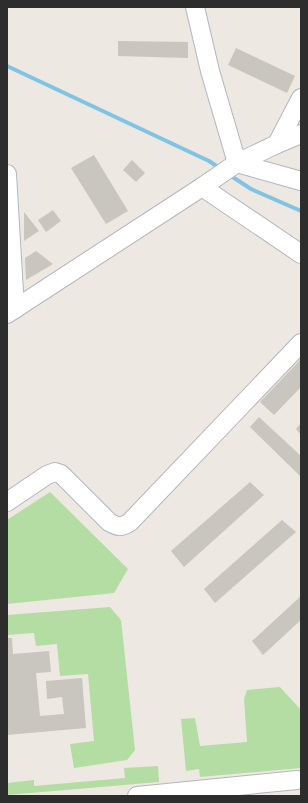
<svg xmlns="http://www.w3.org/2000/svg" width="308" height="803" font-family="Mulish,sans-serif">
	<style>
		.green { fill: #b4dda3 }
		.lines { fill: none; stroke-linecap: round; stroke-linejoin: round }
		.stream { stroke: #7fc4e4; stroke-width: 4 }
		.building { fill: #c9c6bf }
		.minor-casing { stroke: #b4b6bf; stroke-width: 20 }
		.minor { stroke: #fff; stroke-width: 18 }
	</style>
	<rect width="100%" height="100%" fill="#ede8e1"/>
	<!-- green -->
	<g class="green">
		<polygon points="50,492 128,569 114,593 7,604 7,520"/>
		<polygon points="110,607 121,620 135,750 127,760 74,768 70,744 94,741 88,674 60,676 57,644 36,646 34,633 7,635 7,615"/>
		<polygon points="280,687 301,710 301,768 200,777 199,769 186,771 181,719 195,718 200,746 247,742 244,699 247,690"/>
		<polygon points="158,766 159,782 7,795 7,783 34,780 34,786 125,778 124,768"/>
	</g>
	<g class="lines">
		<!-- stream -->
		<g class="stream">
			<polyline points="7,66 209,161 221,169"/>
			<polyline points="228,174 251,189 301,211"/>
		</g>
	</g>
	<!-- building -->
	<g class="building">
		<polygon points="118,41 188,42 188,58 118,56"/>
		<polygon points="236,48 295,76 287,93 228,65"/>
		<polygon points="94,155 128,211 106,224 71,168"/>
		<polygon points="132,160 145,173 136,182 123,170"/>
		<polygon points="53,210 61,221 46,232 38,220"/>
		<polygon points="24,212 39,231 24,241"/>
		<polygon points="36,251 53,264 26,280 25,258"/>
		<polygon points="301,359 301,387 274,415 260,402"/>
		<polygon points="259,417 301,456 301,477 250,427"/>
		<polygon points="301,423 301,435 296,429"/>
		<polygon points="250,482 264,495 184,567 171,551"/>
		<polygon points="282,520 296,532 215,603 204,589"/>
		<polygon points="301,596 301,620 263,655 252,641"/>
		<polygon points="7,638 12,638 13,654 49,651 51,672 36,673 40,716 64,714 62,697 47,699 46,681 82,678 86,728 7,735"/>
	</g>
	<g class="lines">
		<!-- minor casing -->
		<g class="minor-casing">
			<g id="minor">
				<polyline points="195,7 210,71 237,163 301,181"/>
				<polyline points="277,144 301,98"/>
				<polyline points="7,174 15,309"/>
				<polyline points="202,187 301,254"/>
				<polyline points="7,314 202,187 237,163 277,144 301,134"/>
				<path d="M7 502 47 475 55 472 61 474 109 522C118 527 121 528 130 522L301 343"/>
				<polyline points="137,796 297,780"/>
			</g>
		</g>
		<!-- minor -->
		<use href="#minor" class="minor"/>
	</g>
	<!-- border -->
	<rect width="308" height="803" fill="none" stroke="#2d2d2d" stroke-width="16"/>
</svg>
